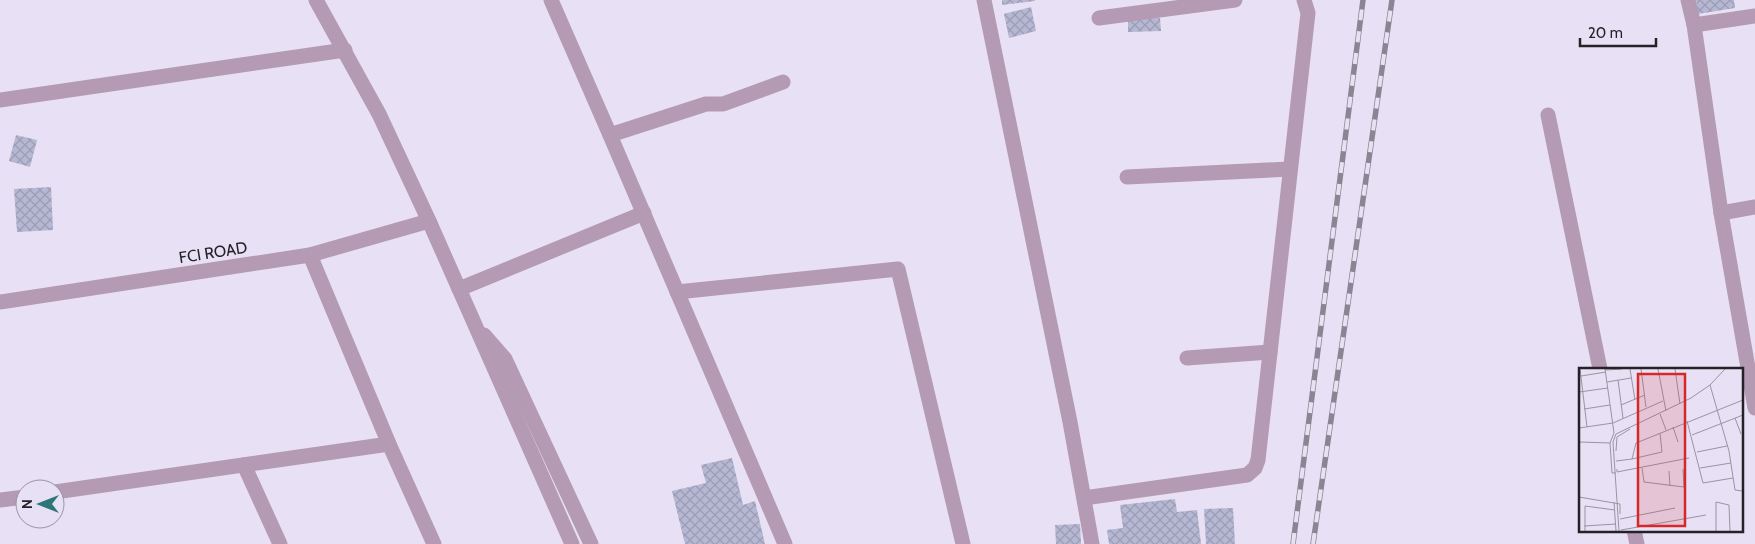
<svg xmlns="http://www.w3.org/2000/svg" width="1755" height="544" font-family="Cabin,sans-serif">
	<style>
		.building { fill: url(#building-cross-hatch) }
		.lines { fill: none; stroke-linecap: round; stroke-linejoin: round }
		.minor { stroke: #b49ab3; stroke-width: 15 }
		.rail-casing { stroke: #8a8592; stroke-width: 5.5 }
		.rail { stroke: #e8e0f4; stroke-width: 4; stroke-dasharray: 11; stroke-linecap: butt }
		.labels { text-anchor: middle; stroke-width: 5; stroke-linejoin: round; paint-order: stroke }
		.street-label { font-size: 16px; fill: #242128; stroke: #e8e0f4 }
		.inset-road { fill: none; stroke: #9a94a2; stroke-width: 1 }
		.view { fill: #d62828; fill-opacity: 0.15; stroke: #d62828; stroke-width: 2.5 }
		.inset-edge { fill: none; stroke: #242128; stroke-width: 2.5 }
	</style>
	<defs>
		<pattern id="building-cross-hatch" width="8" height="8" patternUnits="userSpaceOnUse" patternTransform="scale(1.25)"><rect width="8" height="8" fill="#b6b7d3"/><path d="M0 0l8 8M0 8l8-8" fill="none" stroke="#9c9db5"/></pattern>
	</defs>
	<rect width="100%" height="100%" fill="#e8e0f4"/>
	<!-- building -->
	<g class="building">
		<polygon points="1002,0 1035,0 1035,1 1002,5"/>
		<polygon points="1696,0 1734,0 1735,8 1698,14"/>
		<polygon points="1031,7 1036,31 1009,38 1004,14"/>
		<polygon points="1160,18 1161,31 1128,32 1128,19"/>
		<polygon points="16,135 37,140 30,167 9,161"/>
		<polygon points="51,187 53,230 17,232 14,189"/>
		<polygon points="732,458 743,505 755,501 765,544 685,544 672,491 706,483 701,465"/>
		<polygon points="1175,499 1177,512 1197,510 1201,544 1109,544 1107,530 1123,528 1120,505"/>
		<polygon points="1233,508 1235,544 1206,544 1204,509"/>
		<polygon points="1080,524 1081,544 1056,544 1055,525"/>
	</g>
	<g class="lines">
		<!-- minor -->
		<g class="minor">
			<polyline points="316,0 379,114 429,221 572,544"/>
			<polyline points="551,0 610,135 785,544"/>
			<polyline points="984,0 1070,422 1092,544"/>
			<polyline points="1688,0 1694,25 1721,213 1755,408"/>
			<polyline points="1099,18 1235,0"/>
			<polyline points="1694,25 1755,16"/>
			<polyline points="0,100 345,50"/>
			<polyline points="1548,115 1600,369"/>
			<polyline points="610,135 706,104 723,104 783,82"/>
			<polyline points="1127,177 1290,169"/>
			<polyline points="1721,213 1755,207"/>
			<polyline points="310,255 389,444 434,544"/>
			<polyline points="459,289 644,213"/>
			<polyline points="677,292 898,269 963,544"/>
			<polyline points="0,302 310,255 429,221"/>
			<polyline points="484,335 505,359 591,544"/>
			<polyline points="1187,358 1270,352"/>
			<polyline points="244,465 280,544"/>
			<polyline points="55,492 389,444"/>
			<polyline points="1084,498 1247,475 1255,468 1258,460 1308,13 1304,0"/>
			<polyline points="0,500 25,497"/>
			<polyline points="1634,530 1637,544"/>
		</g>
		<!-- rail casing -->
		<g class="rail-casing">
			<g id="rail">
				<polyline points="1293,544 1363,0"/>
				<polyline points="1313,544 1392,0"/>
			</g>
		</g>
		<!-- rail -->
		<use href="#rail" class="rail"/>
	</g>
	<g class="labels">
		<!-- street labels -->
		<g class="street-label">
			<text transform="translate(213 252) rotate(-9)" y="6">FCI ROAD</text>
		</g>
	</g>
	<!-- overview -->
	<g transform="translate(1579 368)">
		<rect width="164" height="164" fill="#e8e0f4"/>
		<path class="inset-road" d="M1 1 8 59M51 1 56 32M62 1 67 39M79 1 87 43M96 1 101 36M26 2 43 1M2 8 27 4M39 12 44 50M28 14 52 10M131 17 150 83 156 122 164 123M0 24 29 20M42 37 66 27M5 41 31 37M81 46 87 62M156 50 162 66M108 53 124 115 154 110M94 59 99 74M0 60 34 55 84 33M113 67 164 47M0 74 31 75 35 65 26 1M31 75 33 105H37M37 83 38 69 51 61M118 84 148 78M53 91 83 84 81 65M37 93 53 91 57 75 164 32M63 100 65 114 105 119 104 101M121 100 152 95M38 101V104L110 90M90 103 91 118M0 129 41 136V146M35 134 37 163M41 151 96 140M5 158 37 156M42 162 127 147M6 163V138L36 142M40 163 34 74 37 66 112 30 131 17 146 1M137 163V134L150 137 151 163"/>
		<path class="view" d="M59 6H106V158H59Z"/>
		<rect width="164" height="164" class="inset-edge"/>
	</g>
	<!-- north arrow -->
	<g transform="translate(40 504) rotate(270)"><circle r="24" fill="#e8e0f4" stroke="#9a94a2"/>
	<path d="M0-4L9 19L0 12L-9 19Z" fill="#2d7779"/>
	<text y="-8" font-size="14" font-weight="bold" text-anchor="middle" fill="#242128">N</text>
	</g>
	<!-- scale -->
	<path d="M1580 38v8h76v-8" fill="none" stroke="#242128" stroke-width="2.5"/>
	<text x="1588" y="38" font-size="15" fill="#242128" stroke="#e8e0f4" stroke-width="4" paint-order="stroke">20 m</text>
</svg>
